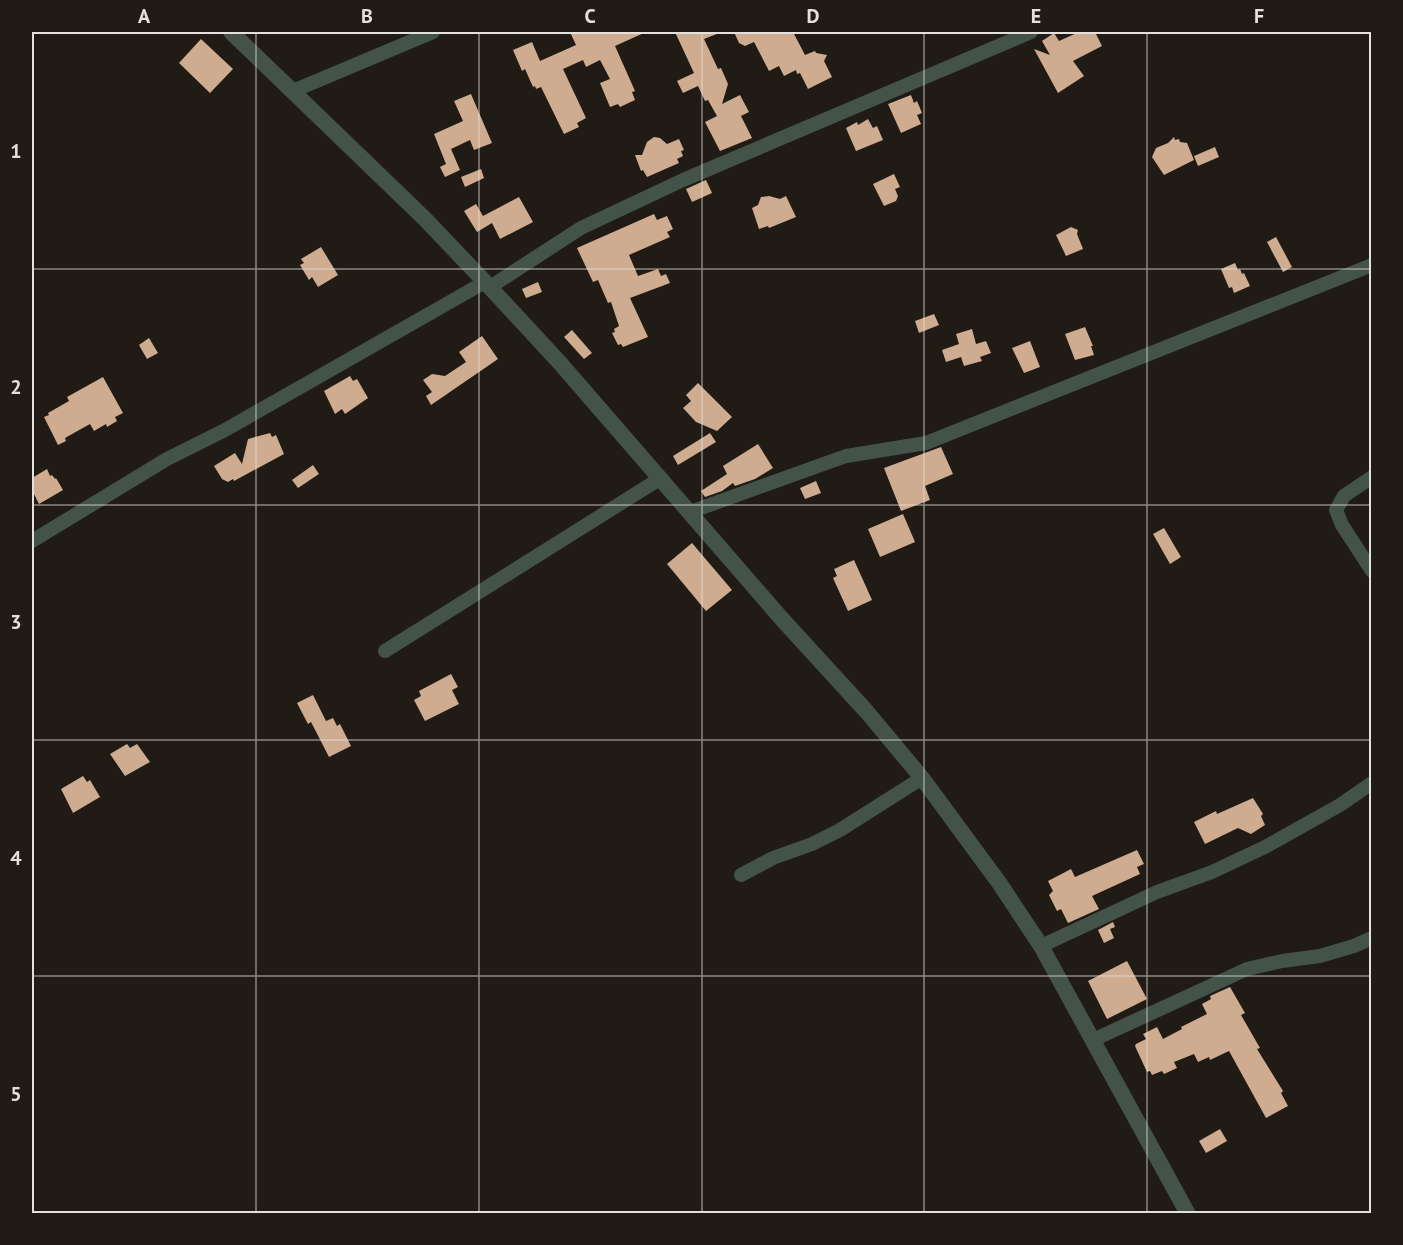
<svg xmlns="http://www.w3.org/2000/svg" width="1403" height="1245" font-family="'PT Sans',sans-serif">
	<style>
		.building { fill: #cfac90 }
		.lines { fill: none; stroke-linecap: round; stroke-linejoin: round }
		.minor { stroke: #43534a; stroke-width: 14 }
		.tertiary { stroke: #43534a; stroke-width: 16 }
		.grid { fill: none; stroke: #e4e0dc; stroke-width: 1.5; stroke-opacity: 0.55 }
		.neatline { fill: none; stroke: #e4e0dc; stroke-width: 2 }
		.grid-label { font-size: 20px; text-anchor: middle; font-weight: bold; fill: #e4e0dc }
	</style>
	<rect width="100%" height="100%" fill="#201b14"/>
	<!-- building -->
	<g class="building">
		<polygon points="570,32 646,32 615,46 635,91 632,92 635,100 620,107 618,104 610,107 600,83 610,79 600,60 586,67 583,60 563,69 586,118 577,123 579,127 564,134 541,87 536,89 535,86 533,87 525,69 522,71 513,50 532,42 540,61 576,45"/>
		<polygon points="675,32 722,32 704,39 718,69 721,68 728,84 722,104 740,95 749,112 741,116 752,138 720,151 705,122 717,116 708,100 705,101 698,86 683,93 677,81 694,73"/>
		<polygon points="734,32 793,32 805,55 815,51 816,53 827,55 824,61 832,77 808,89 800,73 797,74 796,70 784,76 779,66 769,71 754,42 745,46 739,43"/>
		<polygon points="1079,32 1095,32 1102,46 1073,61 1084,76 1058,93 1034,49 1050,55 1042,41 1054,33 1059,41"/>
		<polygon points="201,39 233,69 210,93 179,63"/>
		<polygon points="471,94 492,143 474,150 470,140 451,149 460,170 445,177 440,167 446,164 434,134 463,121 454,101"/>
		<polygon points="911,95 914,103 917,101 922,113 917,115 921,124 901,133 888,104"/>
		<polygon points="868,119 873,128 877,126 883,140 856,151 846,128 857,122 858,125"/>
		<polygon points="654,137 660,138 667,144 679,139 684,150 681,151 683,156 677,159 679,163 647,177 643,170 641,171 635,155 642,155 647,142"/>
		<polygon points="1174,137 1175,140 1179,139 1180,142 1187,143 1194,160 1164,175 1152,157 1156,148 1168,143"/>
		<polygon points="1215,147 1219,157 1198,166 1194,156"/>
		<polygon points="481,169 484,178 465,187 461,177"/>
		<polygon points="894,174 900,187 895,189 898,196 896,201 884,206 873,184"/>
		<polygon points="706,180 712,193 692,202 686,189"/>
		<polygon points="769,196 780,199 786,196 796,217 769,228 768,226 759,229 752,208 758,205 761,197"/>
		<polygon points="519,197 533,222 500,239 492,223 477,232 464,211 476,204 483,216"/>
		<polygon points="654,214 657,220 667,216 673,229 667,232 670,237 629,255 638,276 658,269 661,276 666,274 670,283 630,298 648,337 623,347 621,344 618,345 612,333 615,332 614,329 619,326 611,302 608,303 598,280 593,282 577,248"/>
		<polygon points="1071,227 1078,230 1077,234 1083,249 1066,256 1056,235"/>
		<polygon points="1276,237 1292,267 1283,272 1267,242"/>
		<polygon points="321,247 338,275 318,287 312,277 309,280 300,265 304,263 301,259"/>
		<polygon points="1235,263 1238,270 1240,269 1242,274 1244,273 1250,286 1234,293 1232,287 1229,288 1221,269"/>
		<polygon points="538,282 542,292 526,298 522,289"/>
		<polygon points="934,314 939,325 919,333 915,321"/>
		<polygon points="1085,327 1093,346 1091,346 1094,355 1075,360 1065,334"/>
		<polygon points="972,329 976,344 986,341 991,353 980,357 982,361 964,366 961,357 946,362 942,350 959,344 956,334"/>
		<polygon points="572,330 592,353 584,359 564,337"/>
		<polygon points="482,336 498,359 431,405 426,396 432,392 423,380 432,374 445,376 466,362 459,352"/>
		<polygon points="149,338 158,353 147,359 139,345"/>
		<polygon points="1030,341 1040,367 1024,373 1012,348"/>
		<polygon points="350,376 353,381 357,379 368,398 345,414 342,409 335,414 324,391"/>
		<polygon points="103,377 123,413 115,417 117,421 107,427 106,424 94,431 90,424 65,438 66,441 58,445 44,417 49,415 48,413 69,401 67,397"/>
		<polygon points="698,383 732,417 717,431 696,422 683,408 691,401 686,395"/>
		<polygon points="270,433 272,437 276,435 284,454 234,481 233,479 228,482 222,479 214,466 235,453 242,464 248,439"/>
		<polygon points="710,433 716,442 678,465 673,456"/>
		<polygon points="758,444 773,468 755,479 735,486 733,483 722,491 705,497 701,491 727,474 723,466"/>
		<polygon points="941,447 953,474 925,486 930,500 901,511 884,468"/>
		<polygon points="313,465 319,474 298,488 292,480"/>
		<polygon points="47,469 50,476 52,475 55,479 56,478 63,490 39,504 32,490 32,478"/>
		<polygon points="816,481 821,493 805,499 800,488"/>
		<polygon points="903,514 915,542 880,557 868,529"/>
		<polygon points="1164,528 1181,557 1170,564 1153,534"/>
		<polygon points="692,543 732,590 706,611 667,564"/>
		<polygon points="854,560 872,600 848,611 833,578 837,576 834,569"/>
		<polygon points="451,674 458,687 452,690 459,704 425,721 414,700 421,696 419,691"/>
		<polygon points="313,695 326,721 333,718 337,726 340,724 351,746 329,757 311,722 308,724 297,703"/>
		<polygon points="127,744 130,748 137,744 150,762 125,776 110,754"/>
		<polygon points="83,776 87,782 90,780 100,797 73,813 61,789"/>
		<polygon points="1253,798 1263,814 1261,816 1265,825 1251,834 1238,828 1205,844 1194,822 1216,811 1217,814"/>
		<polygon points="1137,850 1144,864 1137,867 1140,874 1092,896 1099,909 1068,923 1061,909 1057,911 1049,895 1053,891 1048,881 1071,869 1075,877"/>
		<polygon points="1113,922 1115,927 1110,929 1114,938 1104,943 1098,930"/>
		<polygon points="1127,961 1147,999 1107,1019 1088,981"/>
		<polygon points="1230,987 1245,1013 1241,1015 1260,1048 1257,1049 1283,1091 1281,1093 1288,1106 1266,1118 1229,1051 1210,1060 1209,1057 1198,1062 1194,1054 1174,1062 1177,1068 1164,1074 1162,1071 1152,1075 1150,1071 1147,1072 1135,1046 1136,1044 1146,1039 1143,1034 1157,1027 1163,1039 1182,1029 1181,1027 1207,1014 1202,1004 1211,999 1210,996"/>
		<polygon points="1220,1129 1227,1141 1206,1153 1199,1141"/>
	</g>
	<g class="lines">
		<!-- minor -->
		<g class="minor">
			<polyline points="293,91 433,32"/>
			<polyline points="490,287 581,228 683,180 1031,32"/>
			<polyline points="1372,477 1344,496 1336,510 1342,525 1372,571"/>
			<polyline points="690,512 846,456 926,443 1372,265"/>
			<polyline points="32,541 167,459 225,430 485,282"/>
			<polyline points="385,651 661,478"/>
			<polyline points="741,875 773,858 812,844 840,830 922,778"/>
			<polyline points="1041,946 1157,892 1212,872 1265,847 1340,805 1372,783"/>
			<polyline points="1093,1040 1247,969 1282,961 1320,956 1354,946 1372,938"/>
		</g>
		<!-- tertiary -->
		<polyline class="tertiary" points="231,32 425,219 485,282 560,363 781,618 867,712 922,778 1000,884 1041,946 1188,1214"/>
	</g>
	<!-- grid -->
	<path class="grid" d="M256 32V1214M479 32V1214M702 32V1214M924 32V1214M1147 32V1214M32 269H1372M32 505H1372M32 740H1372M32 976H1372"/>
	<!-- border -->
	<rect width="1403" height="1245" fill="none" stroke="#201b14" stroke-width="66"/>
	<rect x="33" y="33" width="1337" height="1179" class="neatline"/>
	<g class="grid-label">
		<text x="144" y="23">A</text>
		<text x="367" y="23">B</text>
		<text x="590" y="23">C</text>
		<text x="813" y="23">D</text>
		<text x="1036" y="23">E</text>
		<text x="1259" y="23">F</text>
		<text x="16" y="158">1</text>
		<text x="16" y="394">2</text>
		<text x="16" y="629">3</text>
		<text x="16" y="865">4</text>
		<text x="16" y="1101">5</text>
	</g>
</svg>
